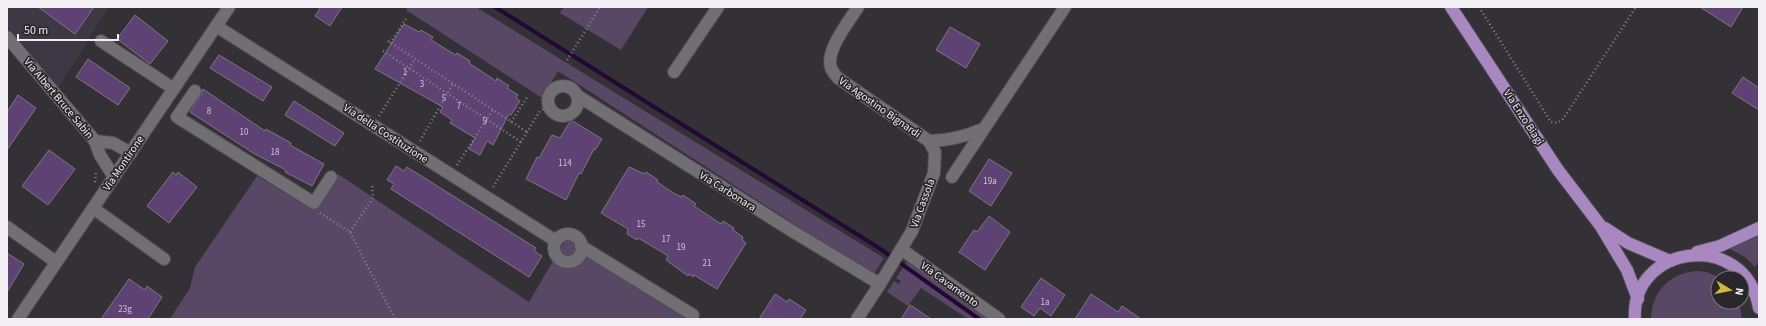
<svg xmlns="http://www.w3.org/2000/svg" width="1766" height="326" font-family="'Source Sans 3',sans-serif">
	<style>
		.built { fill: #3e3844 }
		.green { fill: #584865 }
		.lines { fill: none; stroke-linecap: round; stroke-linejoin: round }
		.stream { stroke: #230734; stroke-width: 4 }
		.building { fill: #5e4273; stroke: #7b777e }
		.minor-casing { stroke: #4e4c51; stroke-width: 14 }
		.major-casing { stroke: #4e4c51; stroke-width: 14 }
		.path { stroke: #868489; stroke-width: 2.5; stroke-dasharray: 1 3; stroke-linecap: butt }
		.minor { stroke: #716e74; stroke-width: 12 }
		.major { stroke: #a988c1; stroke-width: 12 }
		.labels { text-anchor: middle; stroke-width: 3.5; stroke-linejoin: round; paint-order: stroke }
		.number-label { font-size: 9px; fill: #ccc4d3 }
		.street-label { font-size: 11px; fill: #f1eff3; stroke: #29262c }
	</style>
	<rect width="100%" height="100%" fill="#333036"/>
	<!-- built -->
	<polygon class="built" points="7,7 109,7 57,90 7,26"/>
	<!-- green -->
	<g class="green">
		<polygon points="408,7 476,7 884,258 873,275 558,71 542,98 406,10"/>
		<polygon points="564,7 648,7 621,50 560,13"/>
		<polygon points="338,174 529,302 567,237 698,319 170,319 190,288 195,267 257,176 312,209"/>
		<polygon points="1759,233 1759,260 1755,267 1745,257 1728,248"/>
		<polygon points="908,260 990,319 968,319 921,288 908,306 887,292 894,281 899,284 901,281 896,278"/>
		<path d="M1697 271 1707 272 1720 278H1718V302H1739L1742 319H1651C1652 291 1670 273 1697 271Z"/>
	</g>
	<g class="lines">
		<!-- stream -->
		<polyline class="stream" points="495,7 879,248 979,319"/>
	</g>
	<!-- building -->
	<g class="building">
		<polygon points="38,7 94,7 75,34"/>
		<polygon points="321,7 342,7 330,26 315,16"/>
		<polygon points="1700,7 1743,7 1731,27"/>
		<polygon points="135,15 168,41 150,64 117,39"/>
		<polygon points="404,24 419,32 421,30 433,37 431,40 449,51 456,55 457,53 470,61 469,63 496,81 497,78 509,86 507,88 518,95 516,98 520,101 511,115 509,114 493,145 487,141 480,155 469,149 475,138 450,123 452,120 440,112 443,107 375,69"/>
		<polygon points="950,27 980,44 966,68 936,50"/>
		<polygon points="219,55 272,87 263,101 210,68"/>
		<polygon points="88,59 130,88 118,105 76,77"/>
		<polygon points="1743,77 1759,88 1759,110 1732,93"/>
		<polygon points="203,89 265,131 266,129 291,143 290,145 324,164 312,186 285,172 286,170 253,153 190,112 201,95"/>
		<polygon points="18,95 36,108 7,150 7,112"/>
		<polygon points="294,101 344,133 335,146 285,115"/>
		<polygon points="571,120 602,139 595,150 594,149 581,174 579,173 566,200 526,179 537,157 539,158 552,135 560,138"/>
		<polygon points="49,150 75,169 48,205 22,186"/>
		<polygon points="989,159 1012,173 991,206 969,191"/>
		<polygon points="396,166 404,171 407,167 536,248 534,251 542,256 529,277 391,189 394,184 387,180"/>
		<polygon points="629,167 645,174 646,172 658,180 657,182 675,194 682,197 683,195 696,204 694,206 721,224 723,221 734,228 733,230 743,237 742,240 746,243 717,289 694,275 693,277 689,274 688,276 666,260 668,257 667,255 638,238 637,240 627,234 628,229 601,213"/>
		<polygon points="173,172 176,175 178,172 197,187 169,223 147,206"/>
		<polygon points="989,216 1010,232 985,270 959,252 974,230 977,232"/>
		<polygon points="7,253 24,264 7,292"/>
		<polygon points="1041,278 1065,295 1051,316 1040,308 1034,316 1021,307"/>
		<polygon points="129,279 145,290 147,286 162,297 148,319 101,319"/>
		<polygon points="775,294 787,302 789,299 806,310 800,319 759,319"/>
		<polygon points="1091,294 1118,312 1122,306 1141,319 1075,319"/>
		<polygon points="910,305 915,308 931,319 901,319"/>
	</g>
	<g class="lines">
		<!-- minor casing -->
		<g class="minor-casing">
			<g id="minor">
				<path d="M858 7C849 21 830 45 830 62 830 68 834 74 838 78L929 141"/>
				<polyline points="216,26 556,241"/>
				<polyline points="7,37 95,141 100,155 114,177"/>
				<polyline points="101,41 174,89"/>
				<polyline points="674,72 718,7"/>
				<circle cx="563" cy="101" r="15"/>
				<polyline points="195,91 177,117 314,203 331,177"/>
				<polyline points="578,96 792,231 880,284 857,319"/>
				<polyline points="95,141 113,143 131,153"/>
				<polyline points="952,177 1065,7"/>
				<polyline points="93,208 164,259"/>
				<polyline points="7,227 56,262"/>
				<circle cx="568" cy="248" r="14"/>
				<polyline points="581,246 693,315"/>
				<polyline points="901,249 999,319"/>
				<path d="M880 284 912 231 934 173 935 152 929 141C947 141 966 136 983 129"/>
				<polyline points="18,319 229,7"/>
			</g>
		</g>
		<!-- major casing -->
		<g class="major-casing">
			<g id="major">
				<polyline points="1451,7 1558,170 1600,225 1627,270 1638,299"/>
				<polyline points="1605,228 1628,243 1670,261"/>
				<polyline points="1697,252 1720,246 1759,228"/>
				<path d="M1635 319C1630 245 1745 228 1759 308"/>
			</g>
		</g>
		<!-- path -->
		<g class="path">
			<polyline points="1479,7 1551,122 1557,123 1563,119 1636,7"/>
			<polyline points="388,41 527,132"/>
			<polyline points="390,43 406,19"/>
			<polyline points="383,51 521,142"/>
			<polyline points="567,60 600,7"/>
			<polyline points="379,116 415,59"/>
			<polyline points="511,122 528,96"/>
			<polyline points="420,141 453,84"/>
			<polyline points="457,165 493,110"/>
			<polyline points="95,182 96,171"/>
			<polyline points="493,187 540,111 549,106"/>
			<polyline points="320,213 350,232 395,319"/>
			<polyline points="350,232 373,198 372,184"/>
		</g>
		<!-- minor -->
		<use href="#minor" class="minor"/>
		<!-- major -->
		<use href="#major" class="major"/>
	</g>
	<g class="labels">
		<!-- number labels -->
		<g class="number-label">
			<text x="405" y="75">1</text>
			<text x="422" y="87">3</text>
			<text x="444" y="101">5</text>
			<text x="459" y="109">7</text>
			<text x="209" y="114">8</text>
			<text x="485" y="124">9</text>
			<text x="244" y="135">10</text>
			<text x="275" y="155">18</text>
			<text x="565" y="166">114</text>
			<text x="990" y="184">19a</text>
			<text x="641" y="227">15</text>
			<text x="666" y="242">17</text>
			<text x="681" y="250">19</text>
			<text x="707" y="266">21</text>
			<text x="1045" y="305">1a</text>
			<text x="125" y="312">23g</text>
		</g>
		<!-- street labels -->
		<g class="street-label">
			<text transform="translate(59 98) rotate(50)" y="4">Via Albert Bruce Sabin</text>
			<text transform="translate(880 107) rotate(35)" y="4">Via Agostino Bignardi</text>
			<text transform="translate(1524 117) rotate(57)" y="4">Via Enzo Biagi</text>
			<text transform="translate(386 133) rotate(33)" y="4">Via della Costituzione</text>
			<text transform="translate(123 163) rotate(-56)" y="4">Via Montirone</text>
			<text transform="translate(728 191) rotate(32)" y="4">Via Carbonara</text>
			<text transform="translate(922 203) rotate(-70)" y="4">Via Cassola</text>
			<text transform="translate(950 284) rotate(36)" y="4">Via Cavamento</text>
		</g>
	</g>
	<!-- border -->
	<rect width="1766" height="326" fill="none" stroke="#f1eff3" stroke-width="16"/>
	<!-- north arrow -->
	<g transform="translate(1730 290) rotate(100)"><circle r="19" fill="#29262c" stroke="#79767c"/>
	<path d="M0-3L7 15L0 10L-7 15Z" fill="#ceb838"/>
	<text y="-6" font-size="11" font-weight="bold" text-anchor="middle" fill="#f1eff3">N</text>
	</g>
	<!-- scale -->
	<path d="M18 34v6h100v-6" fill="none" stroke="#f1eff3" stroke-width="2"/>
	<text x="24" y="34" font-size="12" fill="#f1eff3" stroke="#29262c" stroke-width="3" paint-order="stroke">50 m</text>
</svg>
